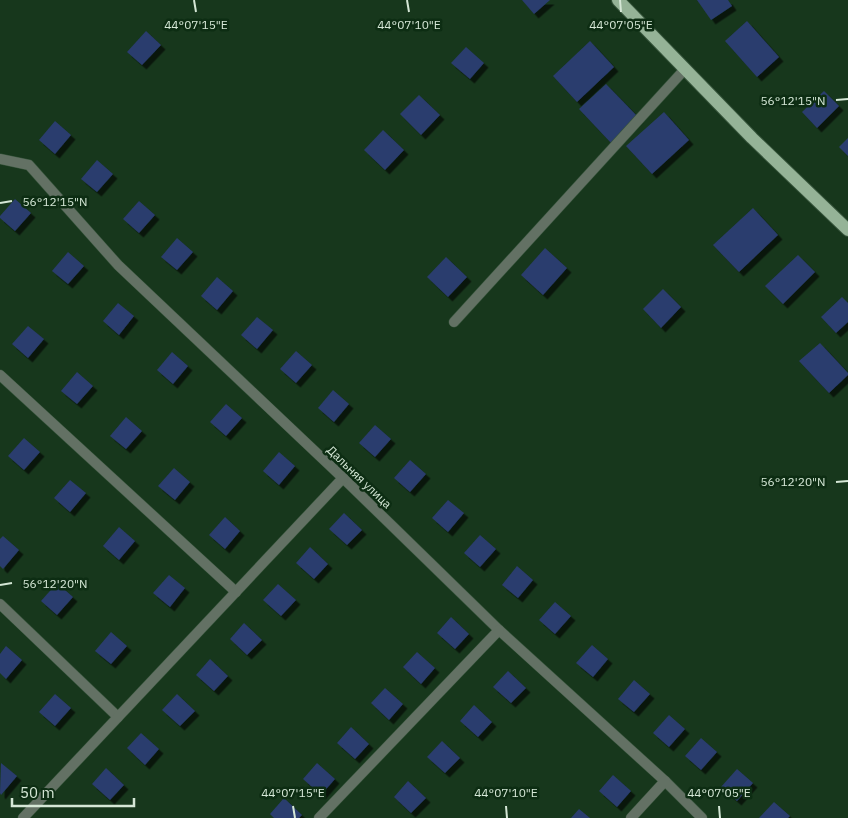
<svg xmlns="http://www.w3.org/2000/svg" width="848" height="818" font-family="'IBM Plex Sans',sans-serif">
	<style>
		.building { fill: #2a3c6e; filter: url(#shadow) }
		.lines { fill: none; stroke-linecap: round; stroke-linejoin: round }
		.lane-casing { stroke: #35533a; stroke-width: 11 }
		.street-casing { stroke: #35533a; stroke-width: 11 }
		.primary-casing { stroke: #35533a; stroke-width: 14 }
		.lane { stroke: #637164; stroke-width: 10 }
		.street { stroke: #637164; stroke-width: 10 }
		.primary { stroke: #95b397; stroke-width: 12 }
		.ticks { fill: none; stroke: #d5e7d6; stroke-width: 2 }
		.labels { text-anchor: middle; stroke-width: 5; stroke-linejoin: round; paint-order: stroke }
		.street-label { font-size: 12px; fill: #d5e7d6; stroke: #0d2d13 }
		.ticks-label { font-size: 12px; text-anchor: middle; fill: #d5e7d6; stroke: #0d2d13; stroke-width: 5; stroke-linejoin: round; paint-order: stroke }
	</style>
	<defs>
		<filter id="shadow"><feDropShadow dx="4.5" dy="4.5" stdDeviation="0" flood-color="#0009"/></filter>
	</defs>
	<rect width="100%" height="100%" fill="#17371c"/>
	<!-- building -->
	<g class="building">
		<polygon points="522,0 550,0 534,14"/>
		<polygon points="697,0 728,0 732,6 711,20"/>
		<polygon points="747,21 779,57 757,77 725,41"/>
		<polygon points="146,31 161,45 142,65 127,52"/>
		<polygon points="590,41 614,67 577,102 553,76"/>
		<polygon points="466,47 484,63 470,79 451,63"/>
		<polygon points="606,84 639,118 612,144 579,109"/>
		<polygon points="824,91 839,106 817,128 802,112"/>
		<polygon points="419,95 440,115 421,135 400,114"/>
		<polygon points="664,112 689,140 652,174 626,146"/>
		<polygon points="55,121 71,135 55,154 39,140"/>
		<polygon points="383,130 404,150 385,170 364,150"/>
		<polygon points="848,138 848,156 839,147"/>
		<polygon points="97,160 113,174 97,192 81,179"/>
		<polygon points="15,199 31,213 15,231 0,218 0,216"/>
		<polygon points="139,201 155,215 139,233 123,219"/>
		<polygon points="753,208 778,235 739,272 713,245"/>
		<polygon points="177,238 193,252 177,270 161,257"/>
		<polygon points="545,248 567,268 543,295 521,275"/>
		<polygon points="68,252 84,266 68,284 52,271"/>
		<polygon points="798,255 815,272 783,304 765,286"/>
		<polygon points="446,257 467,277 448,297 427,277"/>
		<polygon points="217,277 233,291 217,310 201,296"/>
		<polygon points="663,289 681,307 661,328 643,309"/>
		<polygon points="842,297 848,303 848,322 836,333 821,317"/>
		<polygon points="118,303 134,316 119,335 103,321"/>
		<polygon points="257,317 273,330 257,349 241,335"/>
		<polygon points="28,326 44,339 28,358 12,344"/>
		<polygon points="820,343 848,373 848,375 829,393 799,361"/>
		<polygon points="296,351 312,365 296,383 280,369"/>
		<polygon points="172,352 188,366 173,384 157,370"/>
		<polygon points="77,372 93,386 77,404 61,391"/>
		<polygon points="333,390 349,404 334,422 318,408"/>
		<polygon points="226,404 242,418 226,436 210,422"/>
		<polygon points="126,417 142,431 126,449 110,436"/>
		<polygon points="375,425 391,439 375,457 359,443"/>
		<polygon points="24,438 40,452 24,470 8,456"/>
		<polygon points="279,452 295,466 279,485 263,471"/>
		<polygon points="410,460 426,474 410,492 394,478"/>
		<polygon points="174,468 190,482 175,500 158,486"/>
		<polygon points="70,480 86,493 70,512 54,498"/>
		<polygon points="448,500 464,513 448,532 432,518"/>
		<polygon points="344,513 362,530 347,545 329,529"/>
		<polygon points="225,517 240,531 225,549 209,535"/>
		<polygon points="119,527 135,541 119,560 103,546"/>
		<polygon points="480,535 496,549 480,567 464,553"/>
		<polygon points="3,536 19,550 3,569 0,566 0,539"/>
		<polygon points="310,547 328,564 314,579 296,563"/>
		<polygon points="517,566 533,580 518,598 502,585"/>
		<polygon points="169,575 185,588 170,607 153,593"/>
		<polygon points="57,583 73,597 57,615 41,601"/>
		<polygon points="278,584 296,600 281,616 263,600"/>
		<polygon points="555,602 571,616 555,634 539,620"/>
		<polygon points="451,617 469,634 455,649 437,633"/>
		<polygon points="244,623 262,640 247,655 230,639"/>
		<polygon points="111,632 127,646 111,664 95,651"/>
		<polygon points="592,645 608,659 593,677 576,663"/>
		<polygon points="6,646 22,660 6,679 0,673 0,654"/>
		<polygon points="417,652 435,668 421,684 403,667"/>
		<polygon points="210,659 228,676 214,691 196,675"/>
		<polygon points="508,671 526,688 511,703 493,687"/>
		<polygon points="634,680 650,694 634,712 618,699"/>
		<polygon points="385,688 403,704 389,720 371,703"/>
		<polygon points="55,694 71,708 55,726 39,712"/>
		<polygon points="177,694 195,711 180,726 162,710"/>
		<polygon points="474,705 492,722 478,737 460,721"/>
		<polygon points="669,715 685,729 669,747 653,733"/>
		<polygon points="351,727 369,744 355,759 337,743"/>
		<polygon points="141,733 159,749 145,765 127,748"/>
		<polygon points="701,738 717,752 701,770 685,756"/>
		<polygon points="442,741 460,758 445,773 427,757"/>
		<polygon points="1,763 17,776 1,795 0,793"/>
		<polygon points="317,763 335,779 321,795 303,779"/>
		<polygon points="106,768 124,785 110,800 92,784"/>
		<polygon points="737,769 753,783 737,801 721,787"/>
		<polygon points="613,775 631,791 617,807 599,791"/>
		<polygon points="408,781 426,798 411,813 394,797"/>
		<polygon points="284,798 302,815 299,818 274,818 270,814"/>
		<polygon points="774,802 790,816 788,818 759,818"/>
		<polygon points="579,809 590,818 571,818"/>
	</g>
	<g class="lines">
		<!-- lane casing -->
		<g class="lane-casing">
			<polyline id="lane" points="454,322 685,69"/>
		</g>
		<!-- street casing -->
		<g class="street-casing">
			<g id="street">
				<polyline points="0,159 29,165 118,265 343,478 499,630 665,781 702,818"/>
				<polyline points="0,375 236,592"/>
				<polyline points="0,604 118,717"/>
				<polyline points="23,818 343,478"/>
				<polyline points="319,818 499,630"/>
				<polyline points="631,818 665,781"/>
			</g>
		</g>
		<!-- primary casing -->
		<g class="primary-casing">
			<polyline id="primary" points="618,0 752,138 848,230"/>
		</g>
		<!-- lane -->
		<use href="#lane" class="lane"/>
		<!-- street -->
		<use href="#street" class="street"/>
		<!-- primary -->
		<use href="#primary" class="primary"/>
	</g>
	<!-- ticks -->
	<path class="ticks" d="M194 0 196 12M407 0 409 12M620 0 621 12M836 100 848 99M0 203 12 201M836 482 848 481M0 585 12 583M293 806 295 818M506 806 507 818M719 806 720 818"/>
	<g class="labels">
		<!-- street labels -->
		<g class="street-label">
			<text transform="translate(359 477) rotate(44)" y="4">Дальняя улица</text>
		</g>
	</g>
	<g class="ticks-label">
		<text x="196" y="29">44°07'15"E</text>
		<text x="409" y="29">44°07'10"E</text>
		<text x="621" y="29">44°07'05"E</text>
		<text x="793" y="105">56°12'15"N</text>
		<text x="55" y="206">56°12'15"N</text>
		<text x="793" y="486">56°12'20"N</text>
		<text x="55" y="588">56°12'20"N</text>
		<text x="293" y="797">44°07'15"E</text>
		<text x="506" y="797">44°07'10"E</text>
		<text x="719" y="797">44°07'05"E</text>
	</g>
	<!-- scale -->
	<path d="M12 798v8h122v-8" fill="none" stroke="#d5e7d6" stroke-width="2.5"/>
	<text x="20" y="798" font-size="15" fill="#d5e7d6" stroke="#0d2d13" stroke-width="4" paint-order="stroke">50 m</text>
</svg>
